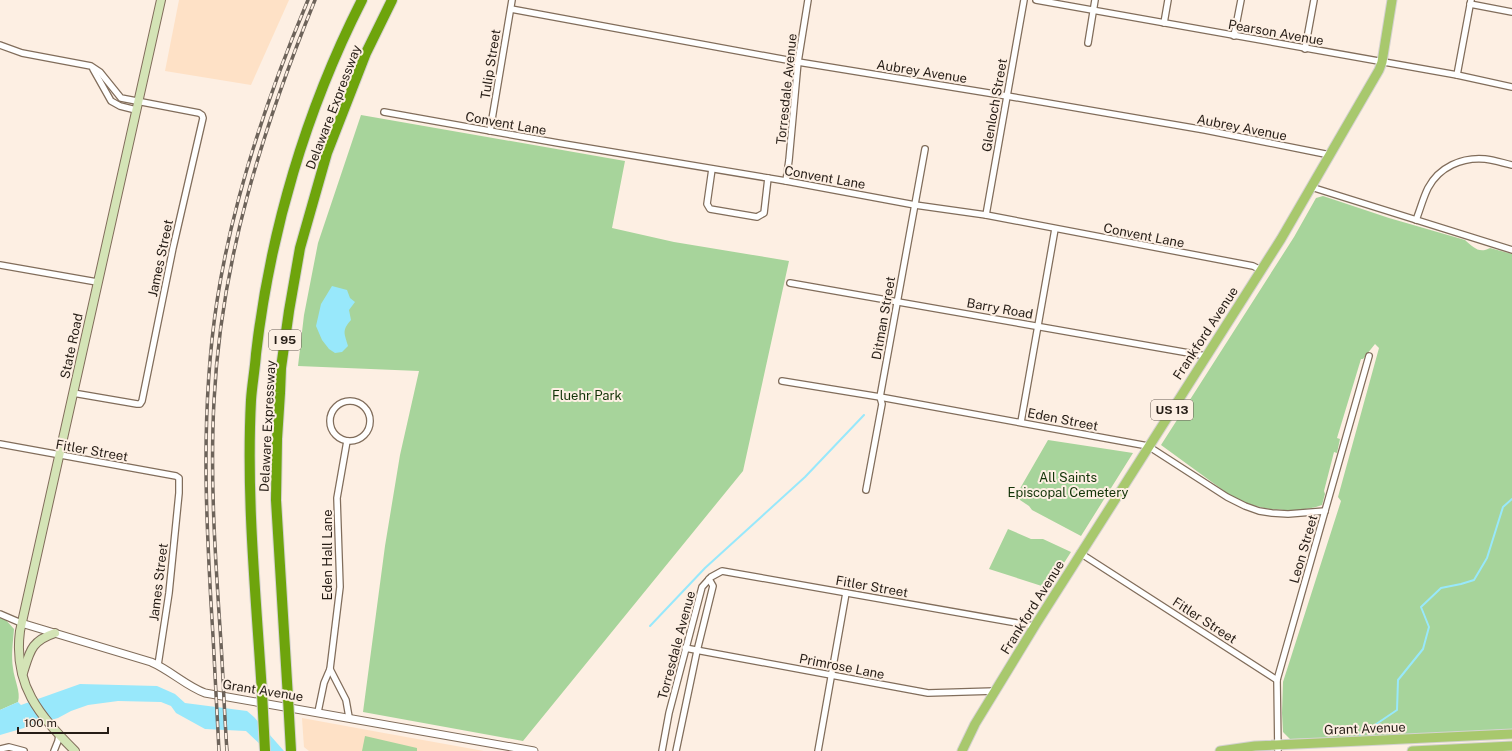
<svg xmlns="http://www.w3.org/2000/svg" width="1512" height="751" font-family="'Public Sans',sans-serif">
	<style>
		.built { fill: #fee1c6 }
		.green { fill: #a7d49b }
		.water { fill: #98e8fb }
		.lines { fill: none; stroke-linecap: round; stroke-linejoin: round }
		.stream { stroke: #98e8fb; stroke-width: 2 }
		.minor-casing { stroke: #816d5b; stroke-width: 8 }
		.tertiary-casing { stroke: #816d5b; stroke-width: 9 }
		.secondary-casing { stroke: #816d5b; stroke-width: 10 }
		.primary-casing { stroke: #d4d2d0; stroke-width: 11 }
		.motorway-casing { stroke: #d4d2d0; stroke-width: 12 }
		.minor { stroke: #fff; stroke-width: 5.5 }
		.tertiary { stroke: #fff; stroke-width: 7 }
		.secondary { stroke: #d4e4b6; stroke-width: 8 }
		.primary { stroke: #a8c86d; stroke-width: 9 }
		.motorway { stroke: #6ea40c; stroke-width: 10 }
		.rail-casing { stroke: #6d635a; stroke-width: 3.5 }
		.rail { stroke: #fdefe3; stroke-width: 2; stroke-dasharray: 6; stroke-linecap: butt }
		.motorway-bridge-casing { stroke: #d4d2d0; stroke-width: 12; stroke-linecap: butt }
		.motorway-bridge { stroke: #6ea40c; stroke-width: 10 }
		.labels { text-anchor: middle; stroke-width: 4; stroke-linejoin: round; paint-order: stroke }
		.shield { fill: #fdefe3; stroke: #665c54; stroke-width: 1 }
		.shield-label { font-size: 12px; font-weight: bold; fill: #261d16 }
		.street-label { font-size: 13px; fill: #261d16; stroke: #fdefe3 }
		.park-label { font-size: 13px; fill: #133408; stroke: #fdefe3 }
	</style>
	<rect width="100%" height="100%" fill="#fdefe3"/>
	<!-- built -->
	<g class="built">
		<polygon points="179,0 289,0 251,85 165,71"/>
		<polygon points="302,718 384,733 484,751 309,751 304,747"/>
	</g>
	<!-- green -->
	<g class="green">
		<polygon points="361,115 625,161 612,228 674,242 789,261 743,471 523,741 363,712 385,546 400,455 419,371 298,366 304,315 318,243"/>
		<path d="M1323 196 1389 218 1465 240C1473 247 1479 254 1490 248L1512 254V729L1333 738 1290 739 1283 732 1282 713 1283 682 1341 501 1338 497 1379 348 1375 344 1363 359H1361L1337 438 1340 439 1337 453 1334 452 1324 491 1325 494 1322 505C1314 508 1306 509 1298 510 1271 511 1255 508 1231 496L1161 445 1294 237 1316 198Z"/>
		<polygon points="1048,440 1133,453 1081,536 1032,510 1029,506 1020,500 1018,492"/>
		<polygon points="1008,529 1031,539 1043,539 1071,552 1048,588 989,569"/>
		<path d="M0 617 4 618 14 629C13 642 11 655 13 668 14 679 21 692 18 702L0 710Z"/>
		<polygon points="365,736 417,748 417,751 362,751"/>
	</g>
	<!-- water -->
	<g class="water">
		<path d="M332 286 347 290 350 298 355 302 349 310 351 320C341 331 345 334 348 346L342 352 335 353 329 349 322 340 316 326 321 304Z"/>
		<polygon points="80,684 157,686 175,694 185,703 247,711 254,717 284,751 267,751 246,731 205,729 176,713 171,706 161,702 118,701 88,705 71,711 58,718 0,735 0,710 18,702 21,705"/>
	</g>
	<g class="lines">
		<!-- stream -->
		<g class="stream">
			<polyline points="650,626 705,568 805,477 864,415"/>
			<polyline points="1360,735 1397,710 1398,680 1423,649 1429,627 1421,607 1441,588 1461,584 1474,580 1487,558 1503,507 1512,499"/>
		</g>
		<!-- minor casing -->
		<g class="minor-casing">
			<g id="minor">
				<polyline points="1036,0 1457,75 1512,87"/>
				<polyline points="1470,4 1512,12"/>
				<polyline points="511,9 798,62 1007,96 1205,130 1330,155"/>
				<polyline points="1164,23 1168,0"/>
				<polyline points="1234,36 1241,0"/>
				<polyline points="1088,43 1095,0"/>
				<polyline points="0,45 22,53 91,66 100,72 121,98 199,113 202,115 203,118 173,248 142,401 140,404 137,404 73,393"/>
				<polyline points="1305,49 1314,0"/>
				<polyline points="93,69 111,101 120,106 136,110"/>
				<polyline points="1457,75 1471,0"/>
				<polyline points="384,112 558,143 786,181 915,205 986,215 1253,266 1261,270"/>
				<polyline points="490,131 512,0"/>
				<polyline points="712,169 707,204 710,209 757,217 764,213 768,178"/>
				<polyline points="786,181 789,160 798,62 808,0"/>
				<polyline points="1311,187 1512,250"/>
				<polyline points="986,215 1024,0"/>
				<path d="M1416 220C1420 210 1423 198 1428 188 1439 167 1462 157 1485 159 1494 160 1503 163 1512 165"/>
				<polyline points="0,265 97,282"/>
				<polyline points="790,283 1206,356"/>
				<polyline points="782,381 880,397 1148,446 1227,497 1245,506 1259,511 1272,513 1288,514 1325,511"/>
				<circle cx="350" cy="421" r="20"/>
				<polyline points="1021,422 1055,229"/>
				<polyline points="347,441 337,498 340,587 330,669 346,700 349,717"/>
				<polyline points="0,444 176,476 179,478 179,493 169,593 158,665"/>
				<polyline points="866,490 882,404 880,397 925,149"/>
				<polyline points="1080,553 1277,680"/>
				<polyline points="0,614 21,623"/>
				<polyline points="685,648 928,693 995,691"/>
				<polyline points="318,712 324,683 330,669"/>
				<polyline points="0,749 9,747 24,751"/>
				<polyline points="54,751 58,741 59,735"/>
				<polyline points="662,751 669,713 702,587 711,577 722,571 1034,626"/>
				<polyline points="676,751 697,651 713,586 709,579"/>
				<polyline points="818,751 846,593"/>
				<polyline points="1278,751 1277,680 1369,356"/>
			</g>
		</g>
		<!-- tertiary casing -->
		<g class="tertiary-casing">
			<path id="tertiary" d="M21 623 151 662C170 670 186 686 205 693L534 751"/>
		</g>
		<!-- secondary casing -->
		<g class="secondary-casing">
			<g id="secondary">
				<path d="M23 673C30 651 31 641 55 633"/>
				<path d="M75 751C39 715 13 685 20 631L161 0"/>
			</g>
		</g>
		<!-- primary casing -->
		<g class="primary-casing">
			<g id="primary">
				<polyline points="962,751 975,724 1036,624 1281,239 1379,70 1382,62 1392,0"/>
				<polyline points="1220,751 1255,746 1512,734"/>
				<polyline points="1412,751 1512,746"/>
			</g>
		</g>
		<!-- motorway casing -->
		<g class="motorway-casing">
			<g id="motorway">
				<path d="M262 693C256 596 246 498 251 400 252 385 255 369 256 354 270 232 306 110 362 0"/>
				<polyline points="288,698 276,500 277,439 280,393 281,368 289,311 300,248 327,153 366,53 392,0"/>
			</g>
		</g>
		<!-- minor -->
		<use href="#minor" class="minor"/>
		<!-- tertiary -->
		<use href="#tertiary" class="tertiary"/>
		<!-- secondary -->
		<use href="#secondary" class="secondary"/>
		<!-- primary -->
		<use href="#primary" class="primary"/>
		<!-- motorway -->
		<use href="#motorway" class="motorway"/>
		<!-- rail casing -->
		<g class="rail-casing">
			<g id="rail">
				<path d="M219 751C217 713 215 674 213 636 206 524 200 412 217 301 233 197 267 97 308 0"/>
				<path d="M227 751C224 710 223 669 220 628 215 553 210 477 214 401 221 260 262 130 315 0"/>
			</g>
		</g>
		<!-- rail -->
		<use href="#rail" class="rail"/>
		<!-- motorway-bridge casing -->
		<g class="motorway-bridge-casing">
			<g id="motorway-bridge">
				<polyline points="262,693 265,751"/>
				<polyline points="288,698 291,751"/>
			</g>
		</g>
		<!-- motorway-bridge -->
		<use href="#motorway-bridge" class="motorway-bridge"/>
	</g>
	<g class="labels">
		<!-- shield labels -->
		<g class="shield">
			<rect x="269" y="330" width="32" height="20" rx="3"/>
			<rect x="1151" y="400" width="42" height="20" rx="3"/>
		</g>
		<g class="shield-label">
			<text x="285" y="344">I 95</text>
			<text x="1172" y="414">US 13</text>
		</g>
		<!-- street labels -->
		<g class="street-label">
			<text transform="translate(1276 32) rotate(10)" y="5">Pearson Avenue</text>
			<text transform="translate(490 64) rotate(-81)" y="5">Tulip Street</text>
			<text transform="translate(922 71) rotate(9)" y="5">Aubrey Avenue</text>
			<text transform="translate(786 89) rotate(-84)" y="5">Torresdale Avenue</text>
			<text transform="translate(994 105) rotate(-80)" y="5">Glenloch Street</text>
			<text transform="translate(333 107) rotate(-69)" y="5">Delaware Expressway</text>
			<text transform="translate(506 123) rotate(10)" y="5">Convent Lane</text>
			<text transform="translate(1242 127) rotate(11)" y="5">Aubrey Avenue</text>
			<text transform="translate(825 177) rotate(10)" y="5">Convent Lane</text>
			<text transform="translate(1144 235) rotate(11)" y="5">Convent Lane</text>
			<text transform="translate(160 258) rotate(-78)" y="5">James Street</text>
			<text transform="translate(1000 308) rotate(10)" y="5">Barry Road</text>
			<text transform="translate(883 318) rotate(-80)" y="5">Ditman Street</text>
			<text transform="translate(1205 333) rotate(-57)" y="5">Frankford Avenue</text>
			<text transform="translate(71 346) rotate(-78)" y="5">State Road</text>
			<text transform="translate(1063 419) rotate(11)" y="5">Eden Street</text>
			<text transform="translate(267 426) rotate(-87)" y="5">Delaware Expressway</text>
			<text transform="translate(92 450) rotate(10)" y="5">Fitler Street</text>
			<text transform="translate(1303 549) rotate(-74)" y="5">Leon Street</text>
			<text transform="translate(327 555) rotate(-90)" y="5">Eden Hall Lane</text>
			<text transform="translate(158 582) rotate(-83)" y="5">James Street</text>
			<text transform="translate(872 586) rotate(10)" y="5">Fitler Street</text>
			<text transform="translate(1032 607) rotate(-58)" y="5">Frankford Avenue</text>
			<text transform="translate(1205 620) rotate(33)" y="5">Fitler Street</text>
			<text transform="translate(676 645) rotate(-75)" y="5">Torresdale Avenue</text>
			<text transform="translate(842 666) rotate(11)" y="5">Primrose Lane</text>
			<text transform="translate(263 690) rotate(9)" y="5">Grant Avenue</text>
			<text transform="translate(1365 728) rotate(-2)" y="5">Grant Avenue</text>
		</g>
		<!-- park labels -->
		<g class="park-label">
			<text x="587" y="400">Fluehr Park</text>
			<text x="1068" y="482">All Saints<tspan x="1068" dy="15">Episcopal Cemetery</tspan></text>
		</g>
	</g>
	<!-- scale -->
	<path d="M18 727v6h90v-6" fill="none" stroke="#261d16" stroke-width="2"/>
	<text x="24" y="727" font-size="12" fill="#261d16" stroke="#fdefe3" stroke-width="3" paint-order="stroke">100 m</text>
</svg>
